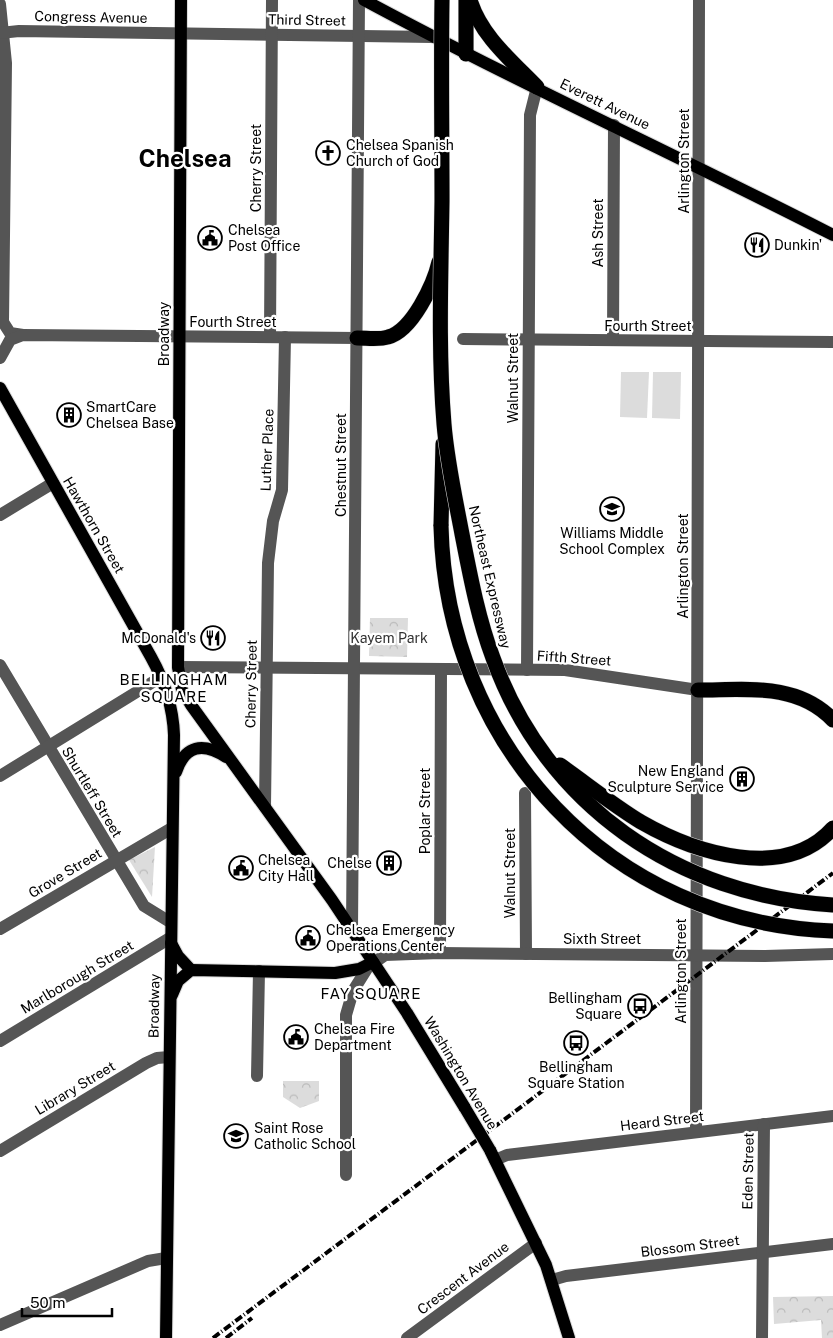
<svg xmlns="http://www.w3.org/2000/svg" width="833" height="1338" font-family="'Public Sans',sans-serif">
	<style>
		.park { fill: url(#park-crowns) }
		.pitch { fill: #dcdcdc }
		.lines { fill: none; stroke-linecap: round; stroke-linejoin: round }
		.major-casing { stroke: #dbdbdb; stroke-width: 14 }
		.highway-casing { stroke: #dbdbdb; stroke-width: 16 }
		.minor { stroke: #555; stroke-width: 12 }
		.major { stroke: #000; stroke-width: 12 }
		.highway { stroke: #000; stroke-width: 15 }
		.rail { stroke: #000; stroke-width: 4; stroke-dasharray: 8 2.5 1 2.5; stroke-linecap: butt }
		.major-bridge-casing { stroke: #dbdbdb; stroke-width: 14; stroke-linecap: butt }
		.highway-bridge-casing { stroke: #dbdbdb; stroke-width: 16; stroke-linecap: butt }
		.major-bridge { stroke: #000; stroke-width: 12 }
		.highway-bridge { stroke: #000; stroke-width: 15 }
		.labels { text-anchor: middle; stroke-width: 4.5; stroke-linejoin: round; paint-order: stroke }
		.street-label { font-size: 14px; fill: #000; stroke: #fff }
		.poi-label { font-size: 14px; fill: #000; stroke: #fff; text-anchor: start }
		.park-label { font-size: 14px; fill: #333; stroke: #fff }
		.neighbourhood-label { font-size: 15px; letter-spacing: 1px; fill: #000; stroke: #fff }
		.town-label { font-size: 24px; font-weight: bold; fill: #000; stroke: #fff }
	</style>
	<defs>
		<pattern id="park-crowns" width="20" height="18" patternUnits="userSpaceOnUse" patternTransform="scale(1.25)"><rect width="20" height="18" fill="#dcdcdc"/><path d="M2 6a3 3 0 1 1 6 0M12 15a3 3 0 1 1 6 0" fill="none" stroke="#bbb"/></pattern>
	</defs>
	<rect width="100%" height="100%" fill="#fff"/>
	<!-- park -->
	<g class="park">
		<polygon points="370,618 408,618 407,657 369,656"/>
		<polygon points="155,847 152,897 129,860"/>
		<polygon points="283,1081 319,1081 319,1101 300,1108 283,1097"/>
		<polygon points="833,1296 833,1338 822,1338 821,1320 774,1324 773,1297"/>
	</g>
	<!-- pitch -->
	<g class="pitch">
		<polygon points="621,372 649,372 647,418 620,417"/>
		<polygon points="653,372 681,372 680,419 652,418"/>
	</g>
	<g class="lines">
		<!-- major casing -->
		<g class="major-casing">
			<g id="major">
				<polyline points="181,0 178,667 182,690 191,705 332,900 407,1013 465,1108"/>
				<path d="M364 0C518 83 677 155 833 235"/>
				<path d="M0 388 151 657C165 682 173 706 174 735L166 1338"/>
				<path d="M176 772C185 745 203 742 226 757"/>
				<polyline points="171,943 178,956 191,970"/>
				<polyline points="172,995 178,981 191,970 335,973 359,969 373,962"/>
				<polyline points="490,1150 546,1265 569,1338"/>
			</g>
		</g>
		<!-- highway casing -->
		<g class="highway-casing">
			<g id="highway">
				<polyline points="466,0 466,54"/>
				<path d="M470 0C481 36 512 61 537 87"/>
				<path d="M357 338C367 338 379 340 388 337 412 331 434 284 439 262"/>
				<polyline points="441,526 443,444"/>
				<path d="M698 690C745 690 797 682 833 720"/>
			</g>
		</g>
		<!-- minor -->
		<g class="minor">
			<polyline points="0,4 6,63 3,322 10,333 23,335"/>
			<polyline points="0,33 19,31 433,37"/>
			<polyline points="270,337 272,0"/>
			<polyline points="463,339 833,342"/>
			<polyline points="613,340 614,125"/>
			<polyline points="0,358 10,340 23,335 357,338"/>
			<polyline points="0,515 53,483"/>
			<polyline points="0,665 144,906 170,922"/>
			<polyline points="178,667 565,670 698,690"/>
			<polyline points="527,670 530,115 537,87"/>
			<polyline points="0,776 161,677"/>
			<polyline points="525,793 526,954"/>
			<polyline points="265,807 268,563 273,521 282,490 285,337"/>
			<polyline points="0,929 172,828"/>
			<polyline points="352,930 359,0"/>
			<polyline points="440,953 441,670"/>
			<polyline points="0,1041 170,938"/>
			<polyline points="257,1076 259,971"/>
			<polyline points="696,1132 699,0"/>
			<polyline points="0,1151 146,1063 157,1058 169,1057"/>
			<polyline points="495,1160 507,1155 833,1116"/>
			<polyline points="346,1175 346,1015 353,991 368,967 385,955 440,953 765,956 833,954"/>
			<polyline points="552,1280 566,1276 833,1244"/>
			<polyline points="0,1325 148,1261 166,1258"/>
			<polyline points="407,1338 536,1243"/>
			<polyline points="762,1338 764,1124"/>
		</g>
		<!-- major -->
		<use href="#major" class="major"/>
		<!-- highway -->
		<use href="#highway" class="highway"/>
		<!-- rail -->
		<g class="rail">
			<polyline points="213,1338 833,873"/>
			<polyline points="226,1338 252,1318"/>
		</g>
		<!-- major-bridge casing -->
		<g class="major-bridge-casing">
			<polyline id="major-bridge" points="465,1108 490,1150"/>
		</g>
		<!-- highway-bridge casing -->
		<g class="highway-bridge-casing">
			<g id="highway-bridge">
				<path d="M442 0C441 67 442 134 442 201 441 275 438 350 444 424 447 461 455 497 462 534 470 575 478 618 493 658 546 806 679 896 833 905"/>
				<path d="M441 526C446 745 610 923 833 931"/>
				<path d="M560 765C587 784 613 805 641 822 695 853 785 882 833 828"/>
			</g>
		</g>
		<!-- major-bridge -->
		<use href="#major-bridge" class="major-bridge"/>
		<!-- highway-bridge -->
		<use href="#highway-bridge" class="highway-bridge"/>
	</g>
	<!-- icons -->
	<defs>
		<g id="church-ring" transform="scale(1.25)"><circle r="9.5" fill="#fff" stroke="#000" stroke-width="1.5"/><path d="M-1.2-6h2.4v3.5h3.3v2.4h-3.3V6h-2.4V-.1h-3.3v-2.4h3.3Z" fill="#000"/></g>
		<g id="civic-ring" transform="scale(1.25)"><circle r="9.5" fill="#fff" stroke="#000" stroke-width="1.5"/><path d="M-.6-6.5H3V-4.5H.6V-3L4-1V1h2V6H-6V1h2V-1L-.6-3ZM-1.2 2.5V6h2.4V2.5Z" fill="#000"/></g>
		<g id="restaurant-ring" transform="scale(1.25)"><circle r="9.5" fill="#fff" stroke="#000" stroke-width="1.5"/><path d="M-5-6h1v4h1v-4h1v4h1v-4h1v5L-1.5 .5V6h-2V.5L-5-1ZM5-6V6H3V1.5H1.5Q1.5-4 5-6Z" fill="#000"/></g>
		<g id="building-ring" transform="scale(1.25)"><circle r="9.5" fill="#fff" stroke="#000" stroke-width="1.5"/><path d="M-4-6H4V6H1V3H-1V6H-4ZM-2.5-4.3h1.7v1.8h-1.7ZM.8-4.3h1.7v1.8H.8ZM-2.5-1h1.7V.8h-1.7ZM.8-1h1.7V.8H.8Z" fill="#000"/></g>
		<g id="school-ring" transform="scale(1.25)"><circle r="9.5" fill="#fff" stroke="#000" stroke-width="1.5"/><path d="M0-5L7-2L0 1L-7-2ZM-4 1L0 2.5L4 1V4Q0 6-4 4Z" fill="#000"/></g>
		<g id="bus-ring" transform="scale(1.25)"><circle r="9.5" fill="#fff" stroke="#000" stroke-width="1.5"/><path d="M-5-6H5V4H4V6H2V4H-2V6H-4V4H-5ZM-3.5-4V0h7V-4ZM-3.5 1.2v1.5H-2V1.2ZM2 1.2v1.5H3.5V1.2Z" fill="#000"/></g>
	</defs>
	<g fill-rule="evenodd">
		<use href="#church-ring" x="328" y="153"/>
		<use href="#civic-ring" x="210" y="238"/>
		<use href="#restaurant-ring" x="757" y="245"/>
		<use href="#building-ring" x="69" y="415"/>
		<use href="#school-ring" x="612" y="509"/>
		<use href="#restaurant-ring" x="213" y="638"/>
		<use href="#building-ring" x="742" y="779"/>
		<use href="#building-ring" x="389" y="863"/>
		<use href="#civic-ring" x="241" y="868"/>
		<use href="#civic-ring" x="308" y="938"/>
		<use href="#bus-ring" x="640" y="1006"/>
		<use href="#civic-ring" x="296" y="1037"/>
		<use href="#bus-ring" x="576" y="1043"/>
		<use href="#school-ring" x="236" y="1136"/>
	</g>
	<g class="labels">
		<!-- street labels -->
		<g class="street-label">
			<text transform="translate(91 17) rotate(1)" y="5">Congress Avenue</text>
			<text transform="translate(307 20) rotate(1)" y="5">Third Street</text>
			<text transform="translate(605 104) rotate(26)" y="5">Everett Avenue</text>
			<text transform="translate(684 161) rotate(-90)" y="5">Arlington Street</text>
			<text transform="translate(256 168) rotate(-90)" y="5">Cherry Street</text>
			<text transform="translate(598 233) rotate(-90)" y="5">Ash Street</text>
			<text x="233" y="327">Fourth Street</text>
			<text x="648" y="331">Fourth Street</text>
			<text transform="translate(164 334) rotate(-90)" y="5">Broadway</text>
			<text transform="translate(513 378) rotate(-90)" y="5">Walnut Street</text>
			<text transform="translate(267 450) rotate(-88)" y="5">Luther Place</text>
			<text transform="translate(341 465) rotate(-90)" y="5">Chestnut Street</text>
			<text transform="translate(94 525) rotate(60)" y="5">Hawthorn Street</text>
			<text transform="translate(683 566) rotate(-90)" y="5">Arlington Street</text>
			<text transform="translate(490 577) rotate(77)" y="5">Northeast Expressway</text>
			<text transform="translate(574 658) rotate(4)" y="5">Fifth Street</text>
			<text transform="translate(251 684) rotate(-89)" y="5">Cherry Street</text>
			<text transform="translate(92 792) rotate(59)" y="5">Shurtleff Street</text>
			<text transform="translate(425 811) rotate(-90)" y="5">Poplar Street</text>
			<text transform="translate(65 873) rotate(-31)" y="5">Grove Street</text>
			<text transform="translate(510 873) rotate(-90)" y="5">Walnut Street</text>
			<text x="602" y="944">Sixth Street</text>
			<text transform="translate(681 971) rotate(-90)" y="5">Arlington Street</text>
			<text transform="translate(77 977) rotate(-31)" y="5">Marlborough Street</text>
			<text transform="translate(154 1006) rotate(-89)" y="5">Broadway</text>
			<text transform="translate(461 1073) rotate(59)" y="5">Washington Avenue</text>
			<text transform="translate(75 1088) rotate(-31)" y="5">Library Street</text>
			<text transform="translate(662 1121) rotate(-7)" y="5">Heard Street</text>
			<text transform="translate(748 1171) rotate(-89)" y="5">Eden Street</text>
			<text transform="translate(690 1246) rotate(-7)" y="5">Blossom Street</text>
			<text transform="translate(463 1278) rotate(-37)" y="5">Crescent Avenue</text>
		</g>
		<!-- poi labels -->
		<g class="poi-label">
			<text x="346" y="150">Chelsea Spanish<tspan x="346" dy="16">Church of God</tspan></text>
			<text x="228" y="235">Chelsea<tspan x="228" dy="16">Post Office</tspan></text>
			<text x="774" y="250">Dunkin'</text>
			<text x="86" y="412">SmartCare<tspan x="86" dy="16">Chelsea Base</tspan></text>
			<text x="612" y="538" text-anchor="middle">Williams Middle<tspan x="612" dy="16">School Complex</tspan></text>
			<text x="196" y="643" text-anchor="end">McDonald's</text>
			<text x="724" y="776" text-anchor="end">New England<tspan x="724" dy="16">Sculpture Service</tspan></text>
			<text x="258" y="865">Chelsea<tspan x="258" dy="16">City Hall</tspan></text>
			<text x="372" y="868" text-anchor="end">Chelse</text>
			<text x="326" y="935">Chelsea Emergency<tspan x="326" dy="16">Operations Center</tspan></text>
			<text x="622" y="1003" text-anchor="end">Bellingham<tspan x="622" dy="16">Square</tspan></text>
			<text x="314" y="1034">Chelsea Fire<tspan x="314" dy="16">Department</tspan></text>
			<text x="576" y="1072" text-anchor="middle">Bellingham<tspan x="576" dy="16">Square Station</tspan></text>
			<text x="254" y="1133">Saint Rose<tspan x="254" dy="16">Catholic School</tspan></text>
		</g>
		<!-- park labels -->
		<g class="park-label">
			<text x="389" y="643">Kayem Park</text>
		</g>
		<!-- neighbourhood labels -->
		<g class="neighbourhood-label">
			<text x="174" y="685">BELLINGHAM<tspan x="174" dy="17">SQUARE</tspan></text>
			<text x="371" y="999">FAY SQUARE</text>
		</g>
		<!-- town labels -->
		<g class="town-label">
			<text x="185" y="167">Chelsea</text>
		</g>
	</g>
	<!-- scale -->
	<path d="M22 1308v8h90v-8" fill="none" stroke="#000000" stroke-width="2.5"/>
	<text x="30" y="1308" font-size="15" fill="#000000" stroke="#ffffff" stroke-width="4" paint-order="stroke">50 m</text>
</svg>
